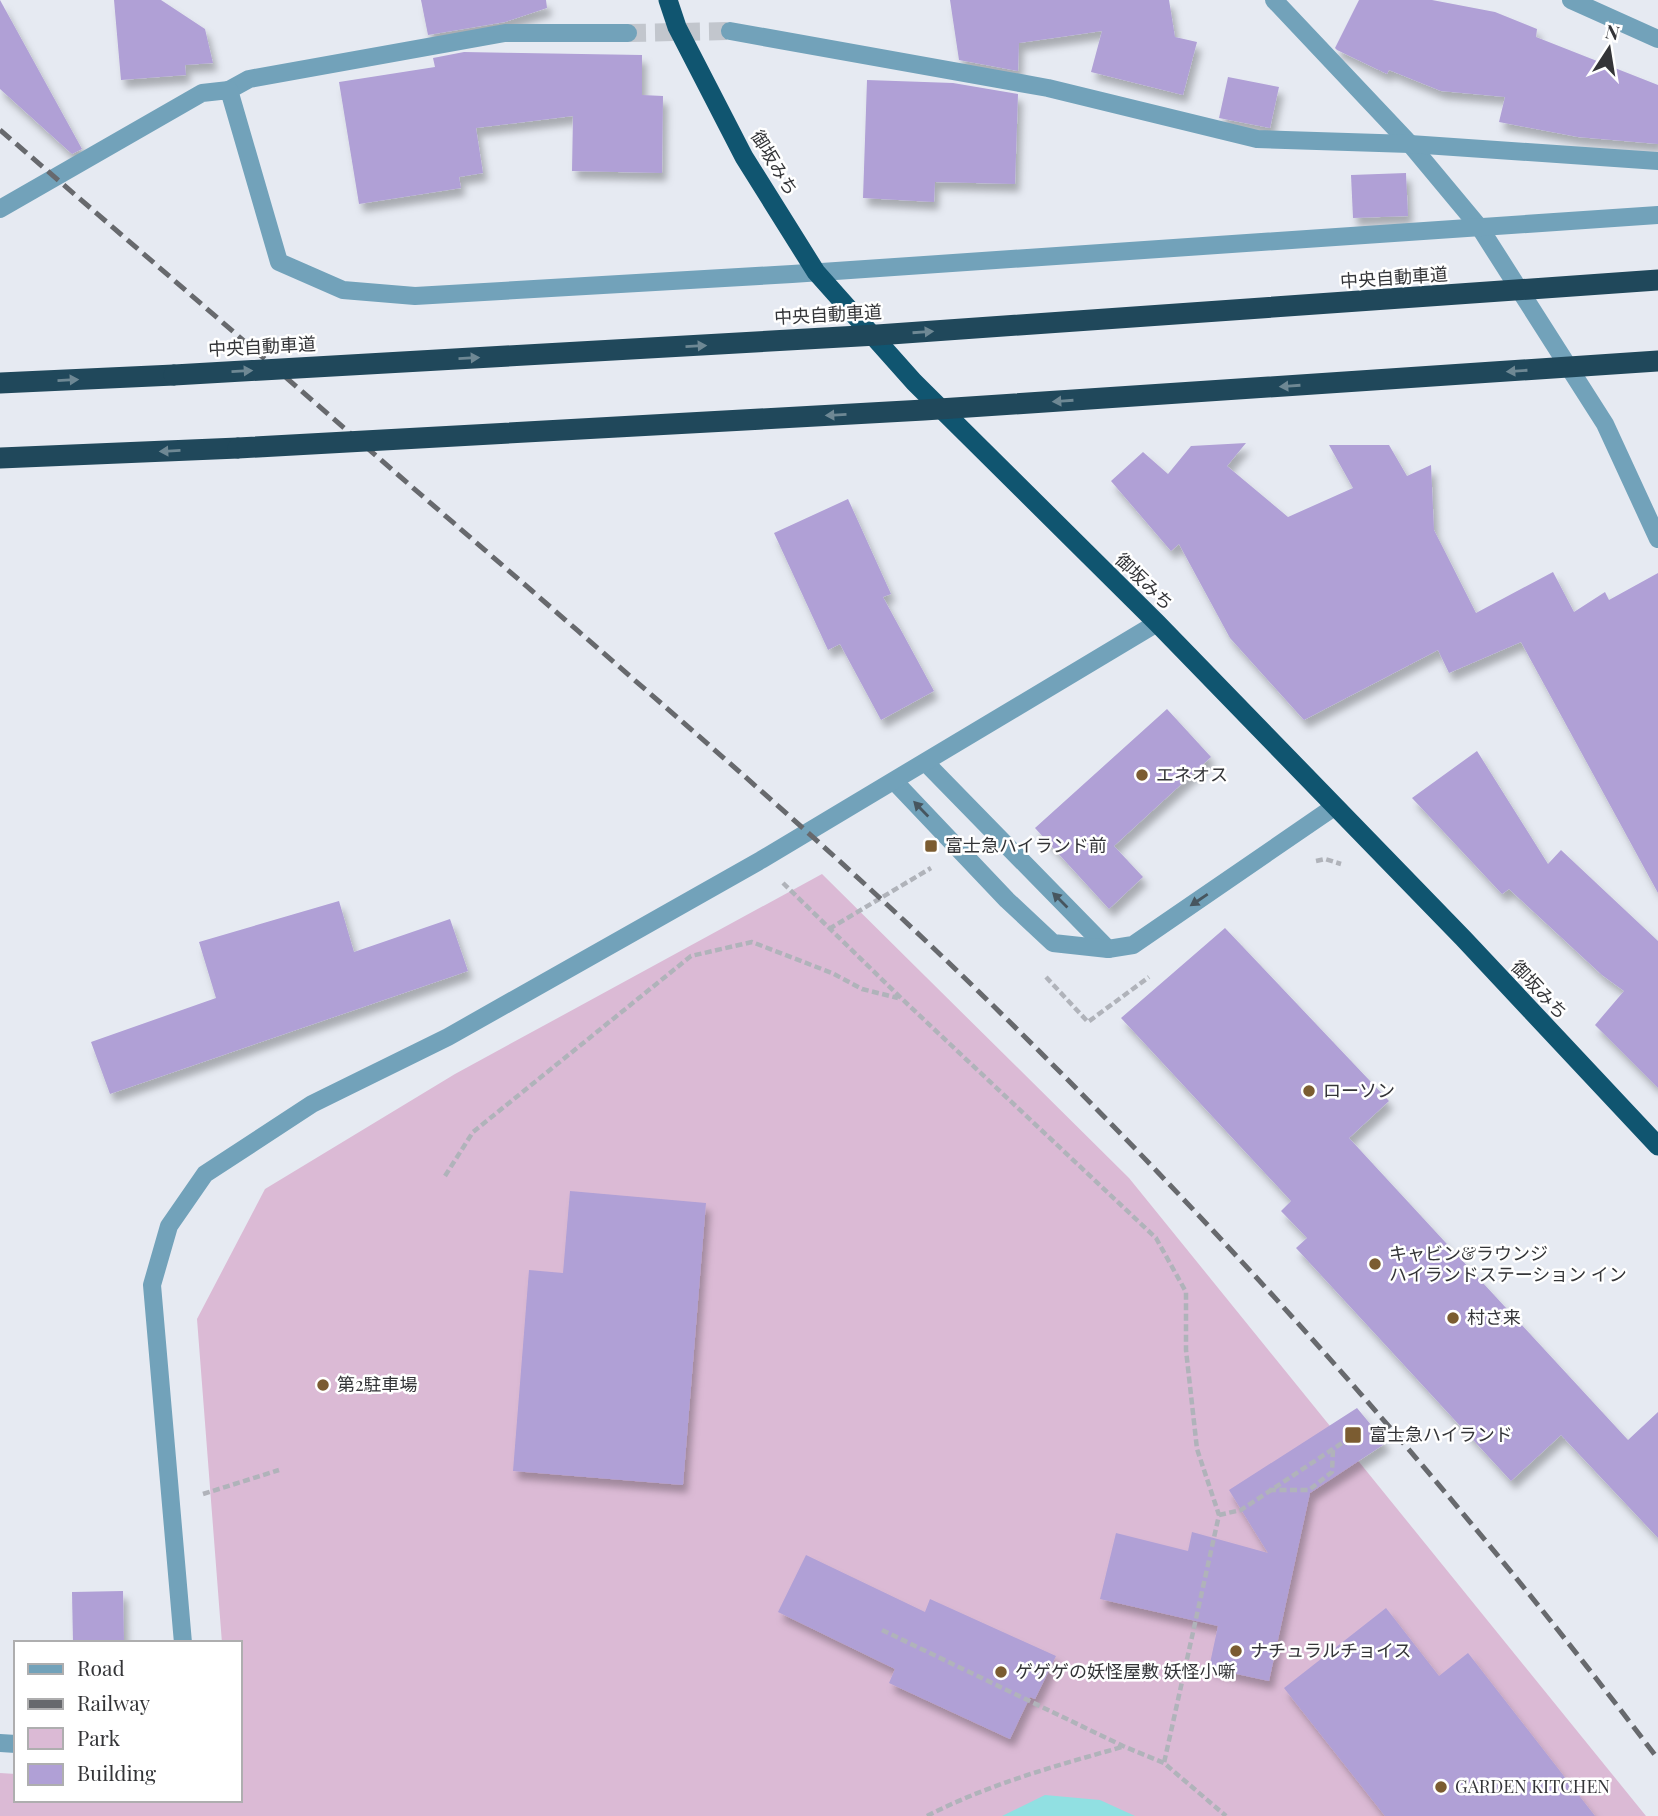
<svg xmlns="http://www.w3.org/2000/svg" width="1658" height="1816" font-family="'Playfair Display','Noto Sans JP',serif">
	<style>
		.green { fill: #dbbad5 }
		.water { fill: #91e0e2 }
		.building { fill: #b0a0d6; filter: url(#shadow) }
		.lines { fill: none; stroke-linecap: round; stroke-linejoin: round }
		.minor-tunnel { stroke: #c2c6cd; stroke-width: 18; stroke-dasharray: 18 9; stroke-linecap: butt }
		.path { stroke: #b0b3ba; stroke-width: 4.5; stroke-dasharray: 7 3.5; stroke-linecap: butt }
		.service { stroke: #72a2ba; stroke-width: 18 }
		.minor { stroke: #72a2ba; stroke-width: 18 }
		.tertiary { stroke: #72a2ba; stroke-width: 18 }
		.trunk { stroke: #105570; stroke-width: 19 }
		.motorway { stroke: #20485b; stroke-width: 21 }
		.rail { stroke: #67696d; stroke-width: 5; stroke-dasharray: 14 7; stroke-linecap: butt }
		.motorway-bridge { stroke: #20485b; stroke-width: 21 }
		.oneway { fill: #6e8894 }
		.oneway2 { fill: #47565f }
		.poi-dot { fill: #7b5c31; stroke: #fff; stroke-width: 2.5 }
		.labels { text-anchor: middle; stroke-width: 5; stroke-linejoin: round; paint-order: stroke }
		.street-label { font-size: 18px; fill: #343538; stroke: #fff }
		.poi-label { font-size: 18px; fill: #343538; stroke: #fff; text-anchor: start }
	</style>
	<defs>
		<filter id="shadow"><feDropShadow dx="4.5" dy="8" stdDeviation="3.5" flood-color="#0004"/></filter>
	</defs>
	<rect width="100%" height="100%" fill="#e6eaf2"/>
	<!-- green -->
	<polygon class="green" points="822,874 1129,1178 1646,1816 0,1816 0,1773 16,1774 16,1800 240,1800 240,1643 222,1643 197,1319 265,1189 455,1074"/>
	<!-- water -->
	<polygon class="water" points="1045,1795 1100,1800 1135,1816 1002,1816"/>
	<!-- building -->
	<g class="building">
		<polygon points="0,0 82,149 72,154 0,89"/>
		<polygon points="114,0 161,0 205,29 213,63 185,65 186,75 121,80"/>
		<polygon points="421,0 546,0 547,8 505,22 428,35"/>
		<polygon points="950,0 1169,0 1175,37 1197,42 1183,95 1091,72 1102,31 1019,43 1018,71 959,60"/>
		<polygon points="1359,0 1432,0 1495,12 1537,29 1536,37 1658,85 1658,144 1578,137 1499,122 1505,97 1441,91 1389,70 1387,74 1337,50 1335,48"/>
		<polygon points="464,52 642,55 642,95 663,96 662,173 572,171 573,116 476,128 483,173 459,177 461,188 359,204 339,82 435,67 433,58"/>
		<polygon points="1228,77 1279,87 1270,128 1219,118"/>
		<polygon points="867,80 953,83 1018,94 1015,184 935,182 934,202 863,198"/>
		<polygon points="1406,173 1408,216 1353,218 1351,175"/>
		<polygon points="1246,443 1227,466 1288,517 1353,488 1329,445 1389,445 1407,476 1431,465 1434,530 1476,613 1553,572 1574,612 1605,592 1609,600 1658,573 1658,893 1521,642 1449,673 1438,650 1304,720 1230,638 1179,544 1171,551 1111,481 1143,452 1168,474 1191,446"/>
		<polygon points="848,499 891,594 883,597 934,691 881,720 840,644 828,650 774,533"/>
		<polygon points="1167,709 1211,757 1114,846 1143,877 1109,909 1035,828"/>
		<polygon points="1477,751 1548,864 1561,850 1658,941 1658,1088 1595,1025 1624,991 1602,975 1509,889 1502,894 1412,798"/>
		<polygon points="339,901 354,952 450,919 468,971 110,1094 91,1042 216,998 199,942"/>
		<polygon points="1225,928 1389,1101 1349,1138 1628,1440 1658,1412 1658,1538 1561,1435 1511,1481 1296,1248 1307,1238 1281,1211 1291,1201 1121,1018"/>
		<polygon points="570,1191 706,1203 683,1485 513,1471 529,1270 563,1273"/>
		<polygon points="1357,1408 1386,1443 1310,1493 1269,1681 1209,1668 1218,1626 1100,1599 1116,1533 1188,1551 1192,1532 1268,1553 1229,1490"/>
		<polygon points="806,1555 925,1612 930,1599 1056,1656 1035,1699 1030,1697 1010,1739 889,1683 895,1669 778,1612"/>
		<polygon points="123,1591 124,1643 73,1643 72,1592"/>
		<polygon points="1386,1608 1439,1676 1468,1653 1595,1816 1385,1816 1284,1688"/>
	</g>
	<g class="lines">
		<!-- minor-tunnel -->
		<polyline class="minor-tunnel" points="628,33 730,31"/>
		<!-- path -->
		<g class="path">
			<polyline points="1316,861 1325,859 1341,864"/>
			<polyline points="783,883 901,998 1156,1238 1186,1292 1186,1350 1197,1449 1219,1515 1164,1763"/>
			<polyline points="829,929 931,868"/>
			<polyline points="1046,977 1088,1022 1149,977"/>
			<polyline points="445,1176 473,1132 691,956 752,942 832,973 862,989 898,998"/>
			<polyline points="1269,1490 1309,1490 1332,1472 1333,1450"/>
			<polyline points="203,1494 279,1470"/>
			<polyline points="1219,1515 1241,1510 1348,1439"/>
			<polyline points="882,1630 1123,1746 1164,1763 1226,1816"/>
			<path d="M927 1816C989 1784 1055 1766 1122 1747"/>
		</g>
		<!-- service -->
		<g class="service">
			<polyline points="926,763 1108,949"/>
			<polyline points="895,782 1007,900 1053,943 1108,949 1133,945 1334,807"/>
		</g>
		<!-- minor -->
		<g class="minor">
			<polyline points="1274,0 1410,144 1480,228 1605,424 1658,539"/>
			<polyline points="730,31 1048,88 1257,139 1410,144 1658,161"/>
			<polyline points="229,90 249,79 505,33 628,33"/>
			<polyline points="0,209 202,93 229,90 279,262 343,290 415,296 792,274 1658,215"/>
			<polyline points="183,1643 152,1285 169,1226 205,1174 312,1104 448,1037 761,860 1157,623"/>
			<polyline points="0,1743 16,1744"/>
		</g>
		<!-- tertiary -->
		<polyline class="tertiary" points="1571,0 1658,39"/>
		<!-- trunk -->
		<polyline class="trunk" points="668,0 677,27 744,157 816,272 914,382 1157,623 1463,938 1658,1146"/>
		<!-- motorway -->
		<g class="motorway">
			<polyline points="0,383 174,375"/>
			<polyline points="0,458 238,448"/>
		</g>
		<!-- rail -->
		<path class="rail" d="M0 130C178 283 354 437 531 590 681 721 833 850 975 988 1221 1227 1451 1485 1658 1759"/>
		<!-- motorway-bridge -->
		<g class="motorway-bridge">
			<polyline points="174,375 877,335 1658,280"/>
			<polyline points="238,448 924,410 1658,361"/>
		</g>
	</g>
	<!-- one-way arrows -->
	<defs><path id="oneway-solid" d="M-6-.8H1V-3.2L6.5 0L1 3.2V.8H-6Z" transform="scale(1.75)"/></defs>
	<g class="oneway">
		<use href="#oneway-solid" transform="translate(923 332) rotate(-4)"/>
		<use href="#oneway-solid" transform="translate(696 346) rotate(-3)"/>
		<use href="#oneway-solid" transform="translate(469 358) rotate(-3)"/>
		<use href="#oneway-solid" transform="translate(242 371) rotate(-3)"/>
		<use href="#oneway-solid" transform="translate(1517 371) rotate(176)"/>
		<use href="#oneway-solid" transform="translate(68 380) rotate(-3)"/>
		<use href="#oneway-solid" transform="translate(1290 386) rotate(176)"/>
		<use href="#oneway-solid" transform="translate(1063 401) rotate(176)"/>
		<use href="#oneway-solid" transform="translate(836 415) rotate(177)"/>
		<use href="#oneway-solid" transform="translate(170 451) rotate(177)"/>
	</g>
	<g class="oneway2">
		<use href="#oneway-solid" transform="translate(921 809) rotate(-134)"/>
		<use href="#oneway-solid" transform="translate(1060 900) rotate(-135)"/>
		<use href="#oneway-solid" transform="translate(1199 900) rotate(146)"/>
	</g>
	<!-- markers -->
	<g class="poi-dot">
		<circle cx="1142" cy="775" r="7"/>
		<rect x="924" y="839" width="14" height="14" rx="3.5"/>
		<circle cx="1309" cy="1091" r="7"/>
		<circle cx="1375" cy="1264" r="7"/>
		<circle cx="1453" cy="1318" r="7"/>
		<circle cx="323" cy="1385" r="7"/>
		<rect x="1344" y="1426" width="18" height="18" rx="3.5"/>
		<circle cx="1236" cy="1651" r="7"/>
		<circle cx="1001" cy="1672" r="7"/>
		<circle cx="1441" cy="1787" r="7"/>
	</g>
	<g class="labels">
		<!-- street labels -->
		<g class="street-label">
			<text transform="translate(774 163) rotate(59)" y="6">御坂みち</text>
			<text transform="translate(1394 278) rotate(-4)" y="6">中央自動車道</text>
			<text transform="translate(828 315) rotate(-3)" y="6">中央自動車道</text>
			<text transform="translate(262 347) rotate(-3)" y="6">中央自動車道</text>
			<text transform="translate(1144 582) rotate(44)" y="6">御坂みち</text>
			<text transform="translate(1539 990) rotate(47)" y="6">御坂みち</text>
		</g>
		<!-- poi labels -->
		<g class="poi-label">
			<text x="1156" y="781">エネオス</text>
			<text x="945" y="852">富士急ハイランド前</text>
			<text x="1323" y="1097">ローソン</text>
			<text x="1389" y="1260">キャビン&amp;ラウンジ<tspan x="1389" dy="21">ハイランドステーション イン</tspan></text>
			<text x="1467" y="1324">村さ来</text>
			<text x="337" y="1391">第2駐車場</text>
			<text x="1369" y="1441">富士急ハイランド</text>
			<text x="1250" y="1657">ナチュラルチョイス</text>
			<text x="1015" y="1678">ゲゲゲの妖怪屋敷 妖怪小噺</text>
			<text x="1455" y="1793">GARDEN KITCHEN</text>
		</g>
	</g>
	<!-- legend -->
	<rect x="14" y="1641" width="228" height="161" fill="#ffffff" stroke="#aeaeaf" stroke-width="2"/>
	<rect x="28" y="1664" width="35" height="10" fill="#72a2ba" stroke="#aeaeaf" stroke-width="2"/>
	<text x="77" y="1676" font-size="21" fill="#343538">Road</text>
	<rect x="28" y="1699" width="35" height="10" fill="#67696d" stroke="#aeaeaf" stroke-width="2"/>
	<text x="77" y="1711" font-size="21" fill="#343538">Railway</text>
	<rect x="28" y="1728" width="35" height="21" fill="#dbbad5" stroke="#aeaeaf" stroke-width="2"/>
	<text x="77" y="1746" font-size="21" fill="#343538">Park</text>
	<rect x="28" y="1764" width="35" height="21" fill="#b0a0d6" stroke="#aeaeaf" stroke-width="2"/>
	<text x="77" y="1781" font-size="21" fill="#343538">Building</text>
	<!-- north arrow -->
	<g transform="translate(1609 49) rotate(12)" stroke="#ffffff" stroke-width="5" paint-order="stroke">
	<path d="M0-5L12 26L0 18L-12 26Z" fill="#343538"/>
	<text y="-10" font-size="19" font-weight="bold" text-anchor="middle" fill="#343538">N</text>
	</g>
</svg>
